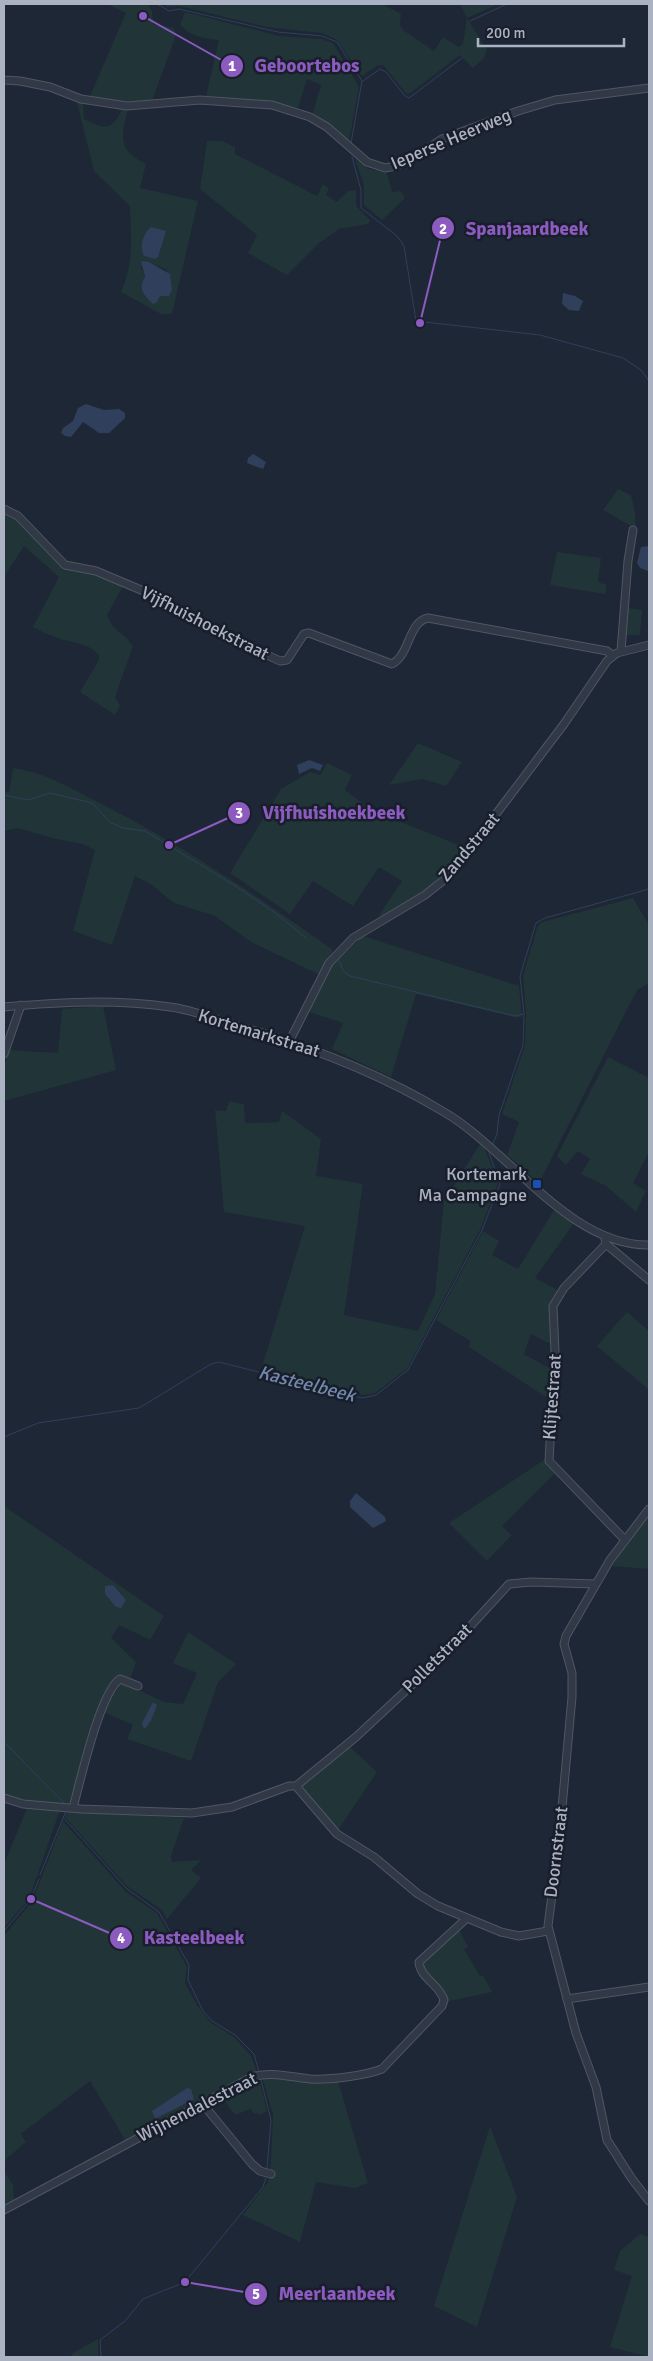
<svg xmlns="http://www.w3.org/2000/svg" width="653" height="2361" font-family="Signika,sans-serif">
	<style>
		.green { fill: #213437; fill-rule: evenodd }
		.water { fill: #303f5b }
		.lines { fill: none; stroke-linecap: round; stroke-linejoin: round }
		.stream { stroke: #303f5b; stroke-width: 1 }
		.minor-casing { stroke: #4f5664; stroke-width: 9 }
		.minor { stroke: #323946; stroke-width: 7 }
		.transit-dot { fill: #1a4fb4; stroke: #181e2a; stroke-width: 2 }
		.labels { text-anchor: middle; stroke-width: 5; stroke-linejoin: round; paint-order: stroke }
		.street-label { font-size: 18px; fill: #abb3c3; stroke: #181e2a }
		.poi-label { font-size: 18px; fill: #abb3c3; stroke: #181e2a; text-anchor: end }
		.water-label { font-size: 19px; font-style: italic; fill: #7388ac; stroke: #181e2a }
		.leader { fill: none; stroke: #8c5bc0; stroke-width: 2 }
		.callout-dot { fill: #8c5bc0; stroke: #181e2a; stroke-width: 2 }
		.mark-label { font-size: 15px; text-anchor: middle; font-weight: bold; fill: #fff }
		.callout-label { font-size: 19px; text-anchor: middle; font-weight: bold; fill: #8c5bc0; stroke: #181e2a; stroke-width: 5; stroke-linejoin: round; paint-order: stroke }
	</style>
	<rect width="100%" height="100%" fill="#1e2735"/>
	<!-- green -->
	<g class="green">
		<polygon points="107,4 147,4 152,11 153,24 174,28 176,35 152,101 122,103 90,96 126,13"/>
		<polygon points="167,4 382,4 401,14 400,25 403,30 434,51 443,37 459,47 463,44 467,18 460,4 498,4 467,18 487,50 484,58 473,68 460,55 409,94 405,92 383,65 378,65 362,76 336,39 321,33 267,27 179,6 166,7"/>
		<path d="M185 12 280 36 322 39 333 43 359 87 349 141 313 112 321 85 307 79 298 108 270 101 206 96 219 40C203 38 192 37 180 25Z"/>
		<path d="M77 102H83L84 119C104 129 112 132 122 109H128C121 136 117 150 146 164L140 188 198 201 172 314H161L121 292C134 264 131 236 130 206L94 171ZM149 262 167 270 153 304C143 296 137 289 145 277L141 267Z"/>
		<polygon points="207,141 222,141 235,147 235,154 317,196 323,184 329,188 326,195 337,202 348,191 356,190 356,206 370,220 368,224 339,229 318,244 287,275 248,253 257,235 200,189"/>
		<polygon points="355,159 369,169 387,173 392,192 401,191 405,198 382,220 364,205 364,185"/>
		<polygon points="618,489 631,495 635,512 636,529 603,510"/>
		<path d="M4 510 10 513 58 561 124 584 107 615C115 634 123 631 133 646L115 697 120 706 115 715 80 692 99 660V655C88 642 70 643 55 637 48 634 40 631 33 627L59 577 24 546 4 577Z"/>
		<polygon points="557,552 601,558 598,582 607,585 605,594 550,585"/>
		<polygon points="626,608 642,610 640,635 624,635"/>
		<polygon points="418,743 462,762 446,786 422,779 389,785"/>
		<path d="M327 763 352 775 345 790 373 811 469 849C442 882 418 896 383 918L379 915 402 881 379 867 353 906 313 881 290 914 230 873 281 789 310 772 320 775Z"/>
		<path d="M13 768C44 772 70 788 98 802 181 844 257 896 333 950L320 975 251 942 215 916 174 903 149 883 135 876 112 945 73 931 95 850 83 844 56 839 18 828 4 831V792H9Z"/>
		<polygon points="633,898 649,925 649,983 637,990 539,1183 507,1155 519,1122 502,1114 525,1045 526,1014 523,976 537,928 540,923 546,921"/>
		<polygon points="363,936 519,986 522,1017 514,1017 416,994 391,1077 332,1049 343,1023 309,1012 330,966"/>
		<polygon points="103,1006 116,1070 4,1101 4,1066 9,1050 58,1053 62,1009"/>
		<polygon points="608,1057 649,1078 649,1151 633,1183 646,1191 636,1212 606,1186 581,1174 590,1159 578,1151 566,1165 557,1156"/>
		<polygon points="229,1101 244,1104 245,1123 279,1122 282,1111 321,1139 316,1176 363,1184 344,1315 418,1331 435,1294 444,1201 480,1144 485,1149 498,1183 480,1230 407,1369 375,1393 362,1395 261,1370 305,1226 224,1212 215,1110 226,1111"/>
		<polygon points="554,1210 574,1223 535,1278 558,1290 551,1304 553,1345 531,1334 524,1354 551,1369 549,1399 469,1347 470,1341 436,1320 483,1231 499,1241 492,1255 518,1269"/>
		<polygon points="627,1312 649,1331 648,1389 597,1346"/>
		<polygon points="544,1460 555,1473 502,1526 512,1535 487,1561 449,1523"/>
		<path d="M4 1506 164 1616 150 1640 119 1625 111 1638 136 1662 130 1680 117 1676C94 1698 80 1772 71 1805L21 1801 4 1794Z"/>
		<polygon points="649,1514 649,1569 612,1566 628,1539"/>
		<polygon points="188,1632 236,1664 218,1682 191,1761 127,1739 133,1725 104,1712 117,1685 122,1682 164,1702 183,1704 197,1673 173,1663"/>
		<polygon points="350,1747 377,1772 338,1830 302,1786"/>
		<polygon points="28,1806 60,1810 29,1899 4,1928 4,1864"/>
		<polygon points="67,1811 184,1818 171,1856 172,1862 201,1860 191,1870 201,1878 167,1919 162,1910 127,1886 65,1817"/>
		<polygon points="63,1821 126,1892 157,1913 187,1967 185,1983 197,2005 210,2022 234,2037 251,2056 257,2072 201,2099 125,2140 90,2081 21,2134 26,2142 4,2161 4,1936 33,1900"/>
		<path d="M459 1930 468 1947 464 1949 480 1976 483 1975 492 1992 449 2001C442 1989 424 1975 423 1962Z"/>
		<polygon points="262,2077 338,2081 368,2183 355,2188 316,2182 300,2242 243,2215 268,2182 271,2162 273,2115"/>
		<polygon points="259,2078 267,2111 260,2115 258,2113 254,2114 251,2109 235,2115 220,2095"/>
		<polygon points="490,2126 517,2197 477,2327 434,2306"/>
		<polygon points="4,2171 13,2185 14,2201 4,2206"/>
		<polygon points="640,2234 649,2237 649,2357 610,2347 632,2276 614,2270 620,2251"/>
		<polygon points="98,2339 98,2357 73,2357 71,2354"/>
	</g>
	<!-- water -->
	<g class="water">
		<path d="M151 227 166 231 158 257 155 259 144 256C139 247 143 233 151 227Z"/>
		<path d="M141 261 149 262 170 274 172 290 169 296H160L157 302 153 304C144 296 137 289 145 277Z"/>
		<polygon points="563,293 575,296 583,301 579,311 569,310 562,304"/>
		<polygon points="86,404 104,410 119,409 125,413 125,418 109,433 99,433 83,422 71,437 65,436 61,433 63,428 73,421 78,408"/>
		<polygon points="253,454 266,462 263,469 247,463 248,458"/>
		<polygon points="649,546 649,570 648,571 640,568 637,563 641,547"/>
		<polygon points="309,760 323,765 320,771 312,768 299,774 297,765"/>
		<polygon points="356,1493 385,1517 386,1521 373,1528 350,1507 350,1501"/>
		<polygon points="113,1585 126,1600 121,1608 116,1607 105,1594 105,1586"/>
		<path d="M153 1702 157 1705C154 1713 151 1724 144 1729L142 1723Z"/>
		<polygon points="187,2088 191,2089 194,2099 155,2119 152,2111"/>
	</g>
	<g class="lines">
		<!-- stream -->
		<g class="stream">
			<polyline points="157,4 169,11 179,9 278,32 322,36 337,42 362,81 351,143"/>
			<polyline points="470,21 507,4"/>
			<polyline points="363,81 380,69 386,72 405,96 409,98 462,58"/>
			<polyline points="352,157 361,190 361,208 397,236 404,246 416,321 540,335 623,358 641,370 649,381"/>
			<polyline points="4,795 28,800 50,793 92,803 110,822 123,828 145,831 237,887 274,912 306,938"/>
			<polyline points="338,959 344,972 350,976 498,1012 515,1016 523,1014"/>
			<polyline points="493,1144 497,1134 499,1115 523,1045 524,1014 520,976 536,923 545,918 649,889"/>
			<polyline points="4,1437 38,1423 139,1408 211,1364 219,1362 362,1398 376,1395 408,1370 482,1230 500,1184 489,1153"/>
			<polyline points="4,1742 66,1805"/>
			<polyline points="63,1817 126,1888 159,1912 189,1965 188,1980 203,2011 212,2021 235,2035 254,2054 259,2072"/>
			<polyline points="40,1875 66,1811"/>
			<polyline points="4,1931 31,1899 39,1879"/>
			<polyline points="261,2080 271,2120 267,2169"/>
			<polyline points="101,2357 100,2340 125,2321 143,2299 185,2282 263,2187 266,2178"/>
		</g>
		<!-- minor casing -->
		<g class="minor-casing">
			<g id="minor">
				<polyline points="4,80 20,81 50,87 81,99 127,106 200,100 272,105 310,117 327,127 367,162 385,168 396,166 415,157 442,139 518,111 555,100 649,88"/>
				<path d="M4 509 18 516 65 565 96 571 141 590 235 640 280 661 287 660 304 634 309 633 392 664C410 655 408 622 428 618L607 651 612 655"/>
				<polyline points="621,651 628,561 633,530"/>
				<path d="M4 1007C59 1002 114 999 170 1007 189 1009 209 1017 228 1023 304 1044 376 1071 444 1112 509 1150 569 1246 649 1245"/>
				<polyline points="290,1040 329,963 353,938 425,895 450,875 564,724 607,661 617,653 649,645"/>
				<polyline points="4,1054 21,1005"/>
				<polyline points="605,1239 606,1244 649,1280"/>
				<polyline points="606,1244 564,1288 553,1306 555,1352 549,1461 624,1539"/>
				<polyline points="649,1509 610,1560 566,1636 564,1644 572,1673 572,1697 559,1841 548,1926 576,2033 596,2087 607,2140 632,2179 649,2201"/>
				<polyline points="296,1786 356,1737 444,1655 509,1584 531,1582 595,1584"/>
				<polyline points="4,1798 23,1804 81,1809 192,1813 232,1807 289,1786 296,1786 337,1834 374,1857 418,1894 438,1906 501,1932 519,1936 548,1931"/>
				<path d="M73 1808C80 1782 100 1692 120 1679L138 1686"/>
				<polyline points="567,1999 649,1987"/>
				<polyline points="202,2103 252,2164 260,2171 271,2174"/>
				<path d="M4 2210 252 2077C272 2071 289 2077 310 2079 329 2080 364 2076 382 2069L442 2006 444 2000C440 1985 420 1978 419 1962L467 1918"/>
			</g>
		</g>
		<!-- minor -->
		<use href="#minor" class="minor"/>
	</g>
	<!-- markers -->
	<rect class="transit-dot" x="532" y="1179" width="10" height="10" rx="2.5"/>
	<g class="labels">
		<!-- street labels -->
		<g class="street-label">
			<text transform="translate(451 139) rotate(-23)" y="6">Ieperse Heerweg</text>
			<text transform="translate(205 623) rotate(27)" y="6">Vijfhuishoekstraat</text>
			<text transform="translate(469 847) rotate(-50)" y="6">Zandstraat</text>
			<text transform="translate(259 1033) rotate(17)" y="6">Kortemarkstraat</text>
			<text transform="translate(552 1397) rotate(-86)" y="6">Klijtestraat</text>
			<text transform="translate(437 1658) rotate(-45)" y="6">Polletstraat</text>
			<text transform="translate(556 1852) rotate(-83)" y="6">Doornstraat</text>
			<text transform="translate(197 2107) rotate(-27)" y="6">Wijnendalestraat</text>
		</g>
		<!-- poi labels -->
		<g class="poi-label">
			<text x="527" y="1180">Kortemark<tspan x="527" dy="21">Ma Campagne</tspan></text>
		</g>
		<!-- water labels -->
		<g class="water-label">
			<text transform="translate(307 1383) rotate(14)" y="7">Kasteelbeek</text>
		</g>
	</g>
	<!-- callouts -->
	<path class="leader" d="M143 16L232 66M420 323L443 228M169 845L239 813M31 1899L121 1938M185 2282L256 2294"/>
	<g class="callout-dot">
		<circle cx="143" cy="16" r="5"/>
		<circle cx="420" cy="323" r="5"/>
		<circle cx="169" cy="845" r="5"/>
		<circle cx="31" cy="1899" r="5"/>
		<circle cx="185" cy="2282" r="5"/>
		<circle cx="232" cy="66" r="12"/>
		<circle cx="443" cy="228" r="12"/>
		<circle cx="239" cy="813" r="12"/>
		<circle cx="121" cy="1938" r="12"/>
		<circle cx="256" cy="2294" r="12"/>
	</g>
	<g class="mark-label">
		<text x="232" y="71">1</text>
		<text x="443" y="234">2</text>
		<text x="239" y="818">3</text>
		<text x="121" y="1943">4</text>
		<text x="256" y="2299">5</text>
	</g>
	<g class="callout-label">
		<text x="307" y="72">Geboortebos</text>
		<text x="527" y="235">Spanjaardbeek</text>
		<text x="334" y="819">Vijfhuishoekbeek</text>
		<text x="194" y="1944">Kasteelbeek</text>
		<text x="337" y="2300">Meerlaanbeek</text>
	</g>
	<!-- border -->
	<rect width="653" height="2361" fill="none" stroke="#abb3c3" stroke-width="10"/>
	<!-- scale -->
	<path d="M478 38v8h146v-8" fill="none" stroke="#abb3c3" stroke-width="2.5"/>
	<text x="486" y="38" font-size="15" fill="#abb3c3" stroke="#181e2a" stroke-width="4" paint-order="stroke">200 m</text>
</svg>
